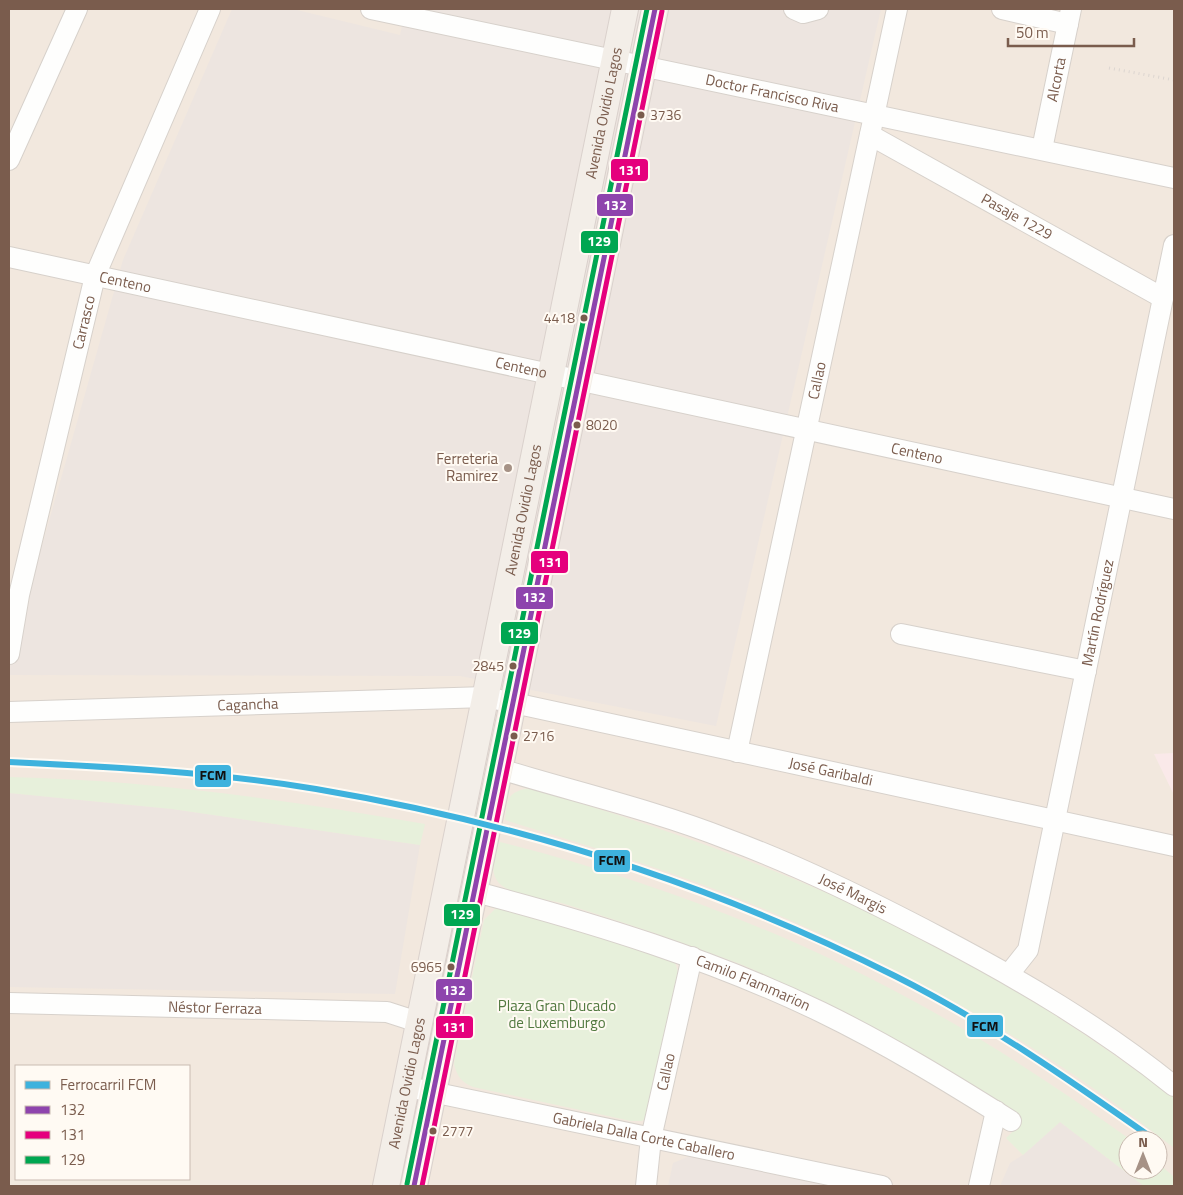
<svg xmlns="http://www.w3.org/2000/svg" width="1183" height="1195" font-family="'Titillium Web',sans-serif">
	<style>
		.residential { fill: #f2e8de; fill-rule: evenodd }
		.industrial { fill: #ede5e0 }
		.medical { fill: #fae9e9 }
		.green { fill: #e7f0db }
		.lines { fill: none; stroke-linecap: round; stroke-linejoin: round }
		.minor-casing { stroke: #d7d1cb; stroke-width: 22 }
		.major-casing { stroke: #dad1cc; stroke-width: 28 }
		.path { stroke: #dcd5d0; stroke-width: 3; stroke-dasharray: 1 4; stroke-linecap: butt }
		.minor { stroke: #fefefd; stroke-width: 20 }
		.major { stroke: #f3eee8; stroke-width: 26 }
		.bus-1-casing { stroke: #fffaf3; stroke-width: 9 }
		.bus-2-casing { stroke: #fffaf3; stroke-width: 9 }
		.bus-3-casing { stroke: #fffaf3; stroke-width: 9 }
		.bus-1 { stroke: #8e44ad; stroke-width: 5 }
		.bus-2 { stroke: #e5007d; stroke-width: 5 }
		.bus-3 { stroke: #00a651; stroke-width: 5 }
		.rail-1-casing { stroke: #fffaf3; stroke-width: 10 }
		.rail-1 { stroke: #3eb2dd; stroke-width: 6 }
		.bus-dot { fill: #7a5c4d; stroke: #fffaf3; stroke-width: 2 }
		.poi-dot { fill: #a69286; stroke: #fffaf3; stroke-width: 2 }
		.labels { text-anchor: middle; stroke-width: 4; stroke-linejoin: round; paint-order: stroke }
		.bus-label { font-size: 14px; fill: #7a5c4d; stroke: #fffaf3; text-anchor: start }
		.street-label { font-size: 15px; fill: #7a5c4d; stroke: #fffaf3 }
		.poi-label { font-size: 15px; fill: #7a5c4d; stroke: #fffaf3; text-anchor: end }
		.park-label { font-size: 15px; fill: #537a41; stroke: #fffaf3 }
		.line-badge { stroke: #fffaf3; stroke-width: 2 }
		.badge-label { font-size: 14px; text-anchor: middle; font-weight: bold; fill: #fff }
		.pale-badge-label { font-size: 14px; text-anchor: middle; font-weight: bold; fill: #111 }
	</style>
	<rect width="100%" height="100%" fill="#f9f5f0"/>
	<!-- residential -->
	<path class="residential" d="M9 9H1174V1186H9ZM16 1066H189V1179H16ZM1128 1140H1158V1170H1128Z"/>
	<!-- industrial -->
	<g class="industrial">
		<polygon points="232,9 293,9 400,35 406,9 881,9 716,726 460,676 9,675 9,662 123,260"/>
		<polygon points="9,793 172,809 420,845 395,994 9,987"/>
		<polygon points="1060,1122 1144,1186 1000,1186 1010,1163 1023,1155"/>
		<polygon points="695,1154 836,1186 668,1186 673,1163"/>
	</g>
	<!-- medical -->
	<polygon class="medical" points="1174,753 1174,795 1154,754"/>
	<!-- green -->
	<g class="green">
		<path d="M9 777C149 780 287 800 425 824L420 845 172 809 9 793Z"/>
		<path d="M529 788C694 836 857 895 1005 984 1064 1019 1119 1058 1174 1097V1148C1049 1049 909 970 762 908 678 872 591 847 505 820 507 800 507 792 529 788Z"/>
		<path d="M500 842C615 871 730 911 837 962 941 1011 1038 1073 1131 1140H1128V1170H1158V1163L1174 1177V1186H1144L1060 1122 1023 1155 1006 1138 1021 1124 1018 1115C947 1068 878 1029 801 993 781 983 761 972 740 964 682 942 624 922 565 904 548 899 513 896 500 884 488 872 495 856 500 842Z"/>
		<path d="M506 906 675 962 680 979 649 1115 642 1121H631L473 1087C461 1082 457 1076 454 1064L484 920 495 909Z"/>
	</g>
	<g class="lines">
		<!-- minor casing -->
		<g class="minor-casing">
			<g id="minor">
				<path id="s1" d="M371 9 1174 178"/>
				<polyline points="794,9 803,13 818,9"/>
				<polyline points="1002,9 1068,24"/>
				<path id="s2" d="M870 135 1163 298"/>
				<path id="s3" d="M1042 149 1071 9"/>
				<polyline points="9,160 77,9"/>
				<path id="s4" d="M9 257 1174 509"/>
				<polyline points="901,634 1086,671"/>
				<path id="s5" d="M9 654 19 595 95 276 210 9"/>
				<path id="s6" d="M9 712 486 697 1174 846"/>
				<path id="s7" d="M737 752 897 9"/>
				<path id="s8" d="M500 769C575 792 653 810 727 839 800 866 870 901 939 937 1021 980 1101 1027 1174 1086"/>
				<path id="s9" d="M476 892C594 923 711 959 821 1012 887 1044 949 1082 1011 1121"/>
				<path id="s10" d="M1009 974 1028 950 1174 245"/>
				<path id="s11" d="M9 1003 387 1012 421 1023"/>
				<path id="s12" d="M408 1087 882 1186"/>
				<path id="s13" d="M646 1186 651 1138 692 957"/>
				<polyline points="979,1186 996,1111"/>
			</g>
		</g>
		<!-- major casing -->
		<g class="major-casing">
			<g id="major">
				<path id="s14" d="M386 1186 625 9"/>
				<polyline points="414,1186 655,9"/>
			</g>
		</g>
		<!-- path -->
		<polyline class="path" points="1109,68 1174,80"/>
		<!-- minor -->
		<use href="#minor" class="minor"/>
		<!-- major -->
		<use href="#major" class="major"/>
		<!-- bus-1 casing -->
		<g class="bus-1-casing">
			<polyline id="bus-1" points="414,1186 655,9"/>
		</g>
		<!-- bus-2 casing -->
		<g class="bus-2-casing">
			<polyline id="bus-2" points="422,1186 662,11"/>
		</g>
		<!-- bus-3 casing -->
		<g class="bus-3-casing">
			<polyline id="bus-3" points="407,1184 647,9"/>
		</g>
		<!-- bus-1 -->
		<use href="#bus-1" class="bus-1"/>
		<!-- bus-2 -->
		<use href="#bus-2" class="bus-2"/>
		<!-- bus-3 -->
		<use href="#bus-3" class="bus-3"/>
		<!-- rail-1 casing -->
		<g class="rail-1-casing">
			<path id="rail-1" d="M9 762C112 767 214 772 316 789 517 823 713 884 895 976 987 1022 1071 1081 1155 1140"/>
		</g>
		<!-- rail-1 -->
		<use href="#rail-1" class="rail-1"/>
	</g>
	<!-- markers -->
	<g class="bus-dot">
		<circle cx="641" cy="115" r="4.5"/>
		<circle cx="584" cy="318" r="4.5"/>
		<circle cx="577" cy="425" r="4.5"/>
		<circle cx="513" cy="666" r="4.5"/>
		<circle cx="514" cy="736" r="4.5"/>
		<circle cx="451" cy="967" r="4.5"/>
		<circle cx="433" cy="1131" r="4.5"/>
	</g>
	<circle class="poi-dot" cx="508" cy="468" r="5"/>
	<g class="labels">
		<!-- bus labels -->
		<g class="bus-label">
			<text x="650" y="120">3736</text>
			<text x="575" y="323" text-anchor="end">4418</text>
			<text x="586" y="430">8020</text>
			<text x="504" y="671" text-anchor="end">2845</text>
			<text x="523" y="741">2716</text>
			<text x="442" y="972" text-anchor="end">6965</text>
			<text x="442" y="1136">2777</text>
		</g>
		<!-- street labels -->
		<g class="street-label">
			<text dy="5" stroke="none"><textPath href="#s3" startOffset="71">Alcorta</textPath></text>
			<text dy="5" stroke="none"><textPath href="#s1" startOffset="410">Doctor Francisco Riva</textPath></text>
			<text dy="5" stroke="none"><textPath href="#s14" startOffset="1095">Avenida Ovidio Lagos</textPath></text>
			<text dy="5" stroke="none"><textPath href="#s2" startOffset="168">Pasaje 1229</textPath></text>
			<text dy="5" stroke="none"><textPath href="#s4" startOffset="119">Centeno</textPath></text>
			<text dy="5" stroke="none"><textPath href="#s5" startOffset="340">Carrasco</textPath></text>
			<text dy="5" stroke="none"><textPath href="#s4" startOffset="524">Centeno</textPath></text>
			<text dy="5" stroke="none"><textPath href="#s7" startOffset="380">Callao</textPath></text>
			<text dy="5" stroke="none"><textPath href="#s4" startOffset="929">Centeno</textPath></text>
			<text dy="5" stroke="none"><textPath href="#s14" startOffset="690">Avenida Ovidio Lagos</textPath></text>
			<text dy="5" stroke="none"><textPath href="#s10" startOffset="375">Martín Rodríguez</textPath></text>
			<text dy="5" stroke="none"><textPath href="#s6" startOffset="239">Cagancha</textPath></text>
			<text dy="5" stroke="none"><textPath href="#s6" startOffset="830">José Garibaldi</textPath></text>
			<text dy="5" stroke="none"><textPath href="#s8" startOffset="375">José Margis</textPath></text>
			<text dy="5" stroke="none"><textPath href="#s9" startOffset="292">Camilo Flammarion</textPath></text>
			<text dy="5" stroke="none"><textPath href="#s11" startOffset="206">Néstor Ferraza</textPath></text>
			<text dy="5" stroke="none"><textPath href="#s13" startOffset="116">Callao</textPath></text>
			<text dy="5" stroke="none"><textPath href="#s14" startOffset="105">Avenida Ovidio Lagos</textPath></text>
			<text dy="5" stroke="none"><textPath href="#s12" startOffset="241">Gabriela Dalla Corte Caballero</textPath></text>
		</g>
		<!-- poi labels -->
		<g class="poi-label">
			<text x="498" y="464">Ferreteria<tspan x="498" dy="17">Ramirez</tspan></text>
		</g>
		<!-- park labels -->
		<g class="park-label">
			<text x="557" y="1011">Plaza Gran Ducado<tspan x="557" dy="17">de Luxemburgo</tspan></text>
		</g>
	</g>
	<g class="line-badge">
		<rect x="610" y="158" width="39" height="24" rx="5" fill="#e5007d"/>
		<rect x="596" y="193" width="38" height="24" rx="5" fill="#8e44ad"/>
		<rect x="580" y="230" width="39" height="24" rx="5" fill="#00a651"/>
		<rect x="530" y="550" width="39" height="24" rx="5" fill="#e5007d"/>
		<rect x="515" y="586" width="39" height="24" rx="5" fill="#8e44ad"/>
		<rect x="500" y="621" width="39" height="24" rx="5" fill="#00a651"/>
		<rect x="194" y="764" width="38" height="24" rx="5" fill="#3eb2dd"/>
		<rect x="593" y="849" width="38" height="24" rx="5" fill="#3eb2dd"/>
		<rect x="443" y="903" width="38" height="24" rx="5" fill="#00a651"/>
		<rect x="435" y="978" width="38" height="24" rx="5" fill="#8e44ad"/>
		<rect x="966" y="1014" width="38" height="24" rx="5" fill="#3eb2dd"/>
		<rect x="435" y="1015" width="39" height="24" rx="5" fill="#e5007d"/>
	</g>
	<g class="badge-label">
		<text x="630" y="175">131</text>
		<text x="615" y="210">132</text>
		<text x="599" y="246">129</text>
		<text x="550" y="567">131</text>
		<text x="534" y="602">132</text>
		<text x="519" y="638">129</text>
		<text x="462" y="919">129</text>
		<text x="454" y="995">132</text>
		<text x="454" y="1032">131</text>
	</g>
	<g class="pale-badge-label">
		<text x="213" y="780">FCM</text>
		<text x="612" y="865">FCM</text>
		<text x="985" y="1031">FCM</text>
	</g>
	<!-- border -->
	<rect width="1183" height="1195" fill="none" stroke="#7a5c4d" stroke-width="20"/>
	<!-- legend -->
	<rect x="15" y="1065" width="175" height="115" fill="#fffaf3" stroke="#cabbb1"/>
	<rect x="25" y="1081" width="25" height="8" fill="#3eb2dd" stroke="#cabbb1"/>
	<text x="60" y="1090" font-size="15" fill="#7a5c4d">Ferrocarril FCM</text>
	<rect x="25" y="1106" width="25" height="8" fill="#8e44ad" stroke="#cabbb1"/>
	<text x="60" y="1115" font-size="15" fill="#7a5c4d">132</text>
	<rect x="25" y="1131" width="25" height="8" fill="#e5007d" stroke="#cabbb1"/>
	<text x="60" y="1140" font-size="15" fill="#7a5c4d">131</text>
	<rect x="25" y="1156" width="25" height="8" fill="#00a651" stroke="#cabbb1"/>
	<text x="60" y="1165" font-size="15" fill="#7a5c4d">129</text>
	<!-- north arrow -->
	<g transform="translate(1143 1155)"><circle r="24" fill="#fffaf3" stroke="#cabbb1"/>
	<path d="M0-4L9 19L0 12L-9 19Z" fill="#a69286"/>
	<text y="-8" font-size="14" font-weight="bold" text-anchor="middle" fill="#7a5c4d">N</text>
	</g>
	<!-- scale -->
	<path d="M1008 38v8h126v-8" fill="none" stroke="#7a5c4d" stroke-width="2.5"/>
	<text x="1016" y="38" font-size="15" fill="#7a5c4d" stroke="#fffaf3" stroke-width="4" paint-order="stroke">50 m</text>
</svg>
